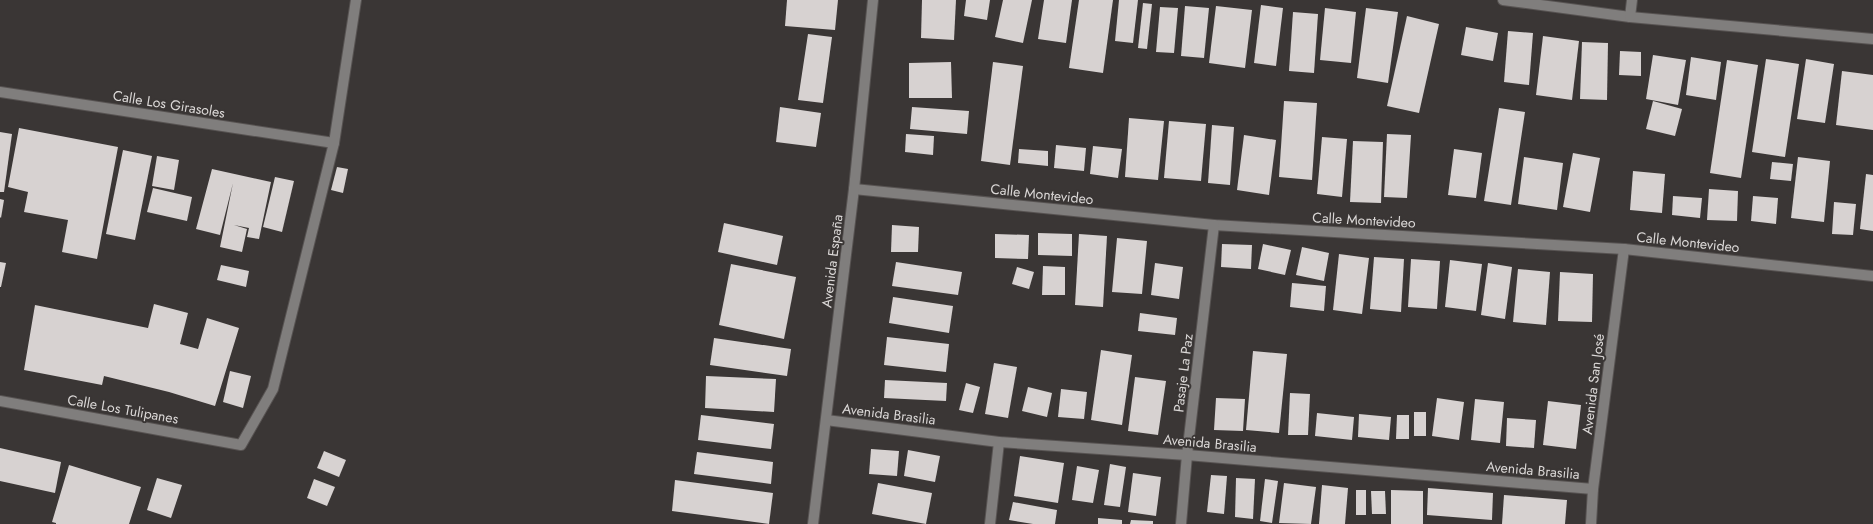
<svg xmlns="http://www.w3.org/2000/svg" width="1873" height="524" font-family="Jost,sans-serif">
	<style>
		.building { fill: #d7d2d1 }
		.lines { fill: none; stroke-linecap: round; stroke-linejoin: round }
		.minor-casing { stroke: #575352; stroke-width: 12 }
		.minor { stroke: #807e7d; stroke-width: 10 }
		.labels { text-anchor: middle; stroke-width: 4; stroke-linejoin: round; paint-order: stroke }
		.street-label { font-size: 14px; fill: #dbd8d7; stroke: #3a3635 }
	</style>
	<rect width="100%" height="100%" fill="#3a3635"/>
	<!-- building -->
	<g class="building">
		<polygon points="787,0 838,0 835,30 785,26"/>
		<polygon points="922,0 956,0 954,40 921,38"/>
		<polygon points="966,0 990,0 987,20 964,16"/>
		<polygon points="1003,0 1032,0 1023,43 995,37"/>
		<polygon points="1044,0 1072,0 1066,43 1038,39"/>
		<polygon points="1079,0 1113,0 1103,73 1069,68"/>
		<polygon points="1119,0 1138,0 1133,43 1115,41"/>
		<polygon points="1143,3 1152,4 1147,49 1138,48"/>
		<polygon points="1261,5 1283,8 1276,66 1254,63"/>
		<polygon points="1185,6 1209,8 1204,58 1181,56"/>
		<polygon points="1216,6 1252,10 1245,68 1209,63"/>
		<polygon points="1160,7 1178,8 1174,53 1156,52"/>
		<polygon points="1325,8 1356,12 1351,63 1320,60"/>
		<polygon points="1366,8 1398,12 1388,83 1357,78"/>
		<polygon points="1293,12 1318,14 1314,73 1289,71"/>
		<polygon points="1407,16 1439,24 1419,113 1387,106"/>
		<polygon points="1466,27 1498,33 1493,61 1461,55"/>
		<polygon points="1508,31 1533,33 1529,85 1504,82"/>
		<polygon points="808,34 832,37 823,103 798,100"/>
		<polygon points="1543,36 1579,41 1572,100 1536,95"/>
		<polygon points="1582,42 1608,43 1607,100 1580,99"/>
		<polygon points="1620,51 1641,52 1641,76 1619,75"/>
		<polygon points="1653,55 1686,60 1678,105 1646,99"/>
		<polygon points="1691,57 1721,62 1716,100 1686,95"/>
		<polygon points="1766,59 1799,64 1785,157 1752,152"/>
		<polygon points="1806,59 1834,64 1825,123 1797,119"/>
		<polygon points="1727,60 1758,65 1741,178 1710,173"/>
		<polygon points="951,62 952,98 909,98 909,63"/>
		<polygon points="993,62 1023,66 1010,165 981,161"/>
		<polygon points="1842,71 1873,75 1873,130 1836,125"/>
		<polygon points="1284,101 1317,103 1312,180 1279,177"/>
		<polygon points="1653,101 1682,109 1675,136 1646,129"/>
		<polygon points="780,107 821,113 816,147 776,142"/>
		<polygon points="912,107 969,111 967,134 910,129"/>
		<polygon points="1499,108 1525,112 1511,205 1484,201"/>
		<polygon points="1129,118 1164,121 1158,180 1125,177"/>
		<polygon points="1169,121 1206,124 1201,181 1164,178"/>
		<polygon points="1212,125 1234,127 1230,185 1208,183"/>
		<polygon points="19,128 118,147 97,259 62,252 68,220 24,212 28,192 8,187"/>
		<polygon points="0,132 12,134 4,192 0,192"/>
		<polygon points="906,134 934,136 933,155 905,152"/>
		<polygon points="1387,134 1411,135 1407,198 1384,197"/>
		<polygon points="1244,135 1276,140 1269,195 1237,190"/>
		<polygon points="1322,137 1347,139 1342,197 1317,194"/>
		<polygon points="1353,141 1383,142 1381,203 1350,202"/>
		<polygon points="1056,145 1086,148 1084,171 1054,168"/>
		<polygon points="1093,146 1122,149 1118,178 1090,174"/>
		<polygon points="1019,149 1048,151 1048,166 1018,163"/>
		<polygon points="1454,149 1482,153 1476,198 1448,195"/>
		<polygon points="123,150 152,156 135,240 106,234"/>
		<polygon points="1573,153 1600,158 1590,212 1563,207"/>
		<polygon points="157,156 179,160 174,190 152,186"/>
		<polygon points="1524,157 1563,163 1557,210 1518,204"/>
		<polygon points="1798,157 1830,161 1824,222 1791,218"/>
		<polygon points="1772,162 1793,164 1791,181 1770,179"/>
		<polygon points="337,167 348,169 343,193 331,190"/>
		<polygon points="212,169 271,182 259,239 247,237 249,228 234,225 247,229 242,252 220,247 233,183 220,235 196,229"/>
		<polygon points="1633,171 1665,174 1662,213 1630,210"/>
		<polygon points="1866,174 1873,175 1873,231 1860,229"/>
		<polygon points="275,177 294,181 282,232 263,227"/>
		<polygon points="153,188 192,197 187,221 147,212"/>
		<polygon points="1709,189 1738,191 1737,221 1707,220"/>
		<polygon points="1673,196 1702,198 1700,218 1672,215"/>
		<polygon points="1753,196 1778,198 1776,224 1751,221"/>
		<polygon points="0,199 4,200 1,218 0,217"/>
		<polygon points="1834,202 1856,204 1853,235 1832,234"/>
		<polygon points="724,223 783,236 777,265 718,252"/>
		<polygon points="892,225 919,227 918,252 891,252"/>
		<polygon points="1038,233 1072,234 1072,256 1038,255"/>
		<polygon points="995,234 1029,235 1028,259 995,258"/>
		<polygon points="1079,234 1107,236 1103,307 1075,305"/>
		<polygon points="1117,238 1147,241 1142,294 1112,292"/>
		<polygon points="1222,244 1252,245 1251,269 1221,267"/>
		<polygon points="1263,244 1291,250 1285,275 1258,269"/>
		<polygon points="1302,247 1329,253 1324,281 1296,275"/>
		<polygon points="1339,254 1369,258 1362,314 1333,310"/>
		<polygon points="1374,257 1404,259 1401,312 1370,309"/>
		<polygon points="1411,259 1440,261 1437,309 1408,307"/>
		<polygon points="1450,260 1482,264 1476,311 1445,307"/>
		<polygon points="0,262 6,263 1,287 0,287"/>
		<polygon points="896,262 962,272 958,295 892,286"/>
		<polygon points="1155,263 1183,267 1179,299 1151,295"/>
		<polygon points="1488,263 1512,267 1505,319 1481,315"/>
		<polygon points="731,264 796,277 784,339 719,325"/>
		<polygon points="221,265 249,271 246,287 217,280"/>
		<polygon points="1043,266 1065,267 1065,295 1042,295"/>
		<polygon points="1017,267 1034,272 1029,289 1012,284"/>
		<polygon points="1518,269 1550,272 1546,325 1513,322"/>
		<polygon points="1560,272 1593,274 1592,322 1558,321"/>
		<polygon points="1292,283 1326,286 1324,311 1290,307"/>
		<polygon points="893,297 953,306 949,333 889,323"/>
		<polygon points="154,304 188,313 180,344 198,349 207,318 239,328 215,406 169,392 104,376 102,385 24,370 35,305 148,328"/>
		<polygon points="1140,313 1177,318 1175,335 1138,331"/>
		<polygon points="887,337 949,344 946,372 884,365"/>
		<polygon points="714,338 791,349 787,376 710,365"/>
		<polygon points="1101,350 1132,355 1122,425 1091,420"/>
		<polygon points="1253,351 1287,354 1279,433 1246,430"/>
		<polygon points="994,363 1017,367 1008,418 985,414"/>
		<polygon points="230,371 251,376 243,408 223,402"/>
		<polygon points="706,376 776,379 774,412 705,408"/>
		<polygon points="1135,377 1166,381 1158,435 1128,431"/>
		<polygon points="885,380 947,383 946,401 884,398"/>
		<polygon points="966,383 980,387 973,413 959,410"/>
		<polygon points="1028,387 1052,393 1047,417 1022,411"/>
		<polygon points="1061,389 1087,392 1084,419 1058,417"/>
		<polygon points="1290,393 1310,394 1308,435 1288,435"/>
		<polygon points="1216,398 1245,399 1243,431 1214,430"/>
		<polygon points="1437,398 1464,402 1459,440 1432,436"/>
		<polygon points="1475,399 1504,402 1500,443 1471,440"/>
		<polygon points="1548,401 1581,405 1576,449 1543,445"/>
		<rect x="1414" y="412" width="12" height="24"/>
		<polygon points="1317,413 1354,417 1352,440 1315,436"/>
		<polygon points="1359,414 1391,417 1389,440 1358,437"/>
		<polygon points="701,415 774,424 771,449 698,440"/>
		<polygon points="1397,415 1409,415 1409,439 1396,439"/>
		<polygon points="1507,418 1536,420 1534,448 1506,446"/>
		<polygon points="0,448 61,462 55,493 0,481"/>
		<polygon points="871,449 899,451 897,476 869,474"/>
		<polygon points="908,450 940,456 935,482 904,476"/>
		<polygon points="324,451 346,460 339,477 317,468"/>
		<polygon points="697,452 773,462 771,484 694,474"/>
		<polygon points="1020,456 1064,463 1058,503 1014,496"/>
		<polygon points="1110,464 1126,467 1120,507 1104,505"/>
		<polygon points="69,465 141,487 129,524 56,524 56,523 52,522"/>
		<polygon points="1077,466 1099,470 1093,503 1072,500"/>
		<polygon points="1133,473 1161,477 1156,516 1128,512"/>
		<polygon points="1211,475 1227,476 1224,514 1207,512"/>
		<polygon points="157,478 182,485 171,518 147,510"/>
		<polygon points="1236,478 1255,479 1253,519 1235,517"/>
		<polygon points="314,479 335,487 327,506 307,498"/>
		<polygon points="1265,479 1278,481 1272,523 1260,521"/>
		<polygon points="675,480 773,493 769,524 672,511"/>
		<polygon points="878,483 932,493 926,524 872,514"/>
		<polygon points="1284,483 1316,487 1311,524 1279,523"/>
		<polygon points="1322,485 1348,488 1345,524 1319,524"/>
		<polygon points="1428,488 1493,493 1492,520 1427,515"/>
		<rect x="1356" y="490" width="10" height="25"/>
		<polygon points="1391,490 1423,491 1423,524 1391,524"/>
		<polygon points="1371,491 1385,491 1386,514 1372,514"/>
		<polygon points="1504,495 1567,500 1565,524 1502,524"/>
		<polygon points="1013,502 1057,510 1055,524 1033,524 1009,520"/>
		<polygon points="1098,518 1122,520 1122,524 1098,524"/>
		<polygon points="1131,520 1153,521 1153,524 1130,524"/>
	</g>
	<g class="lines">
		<!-- minor casing -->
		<g class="minor-casing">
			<g id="minor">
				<polyline points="1503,0 1630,17 1873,39"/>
				<polyline points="1630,17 1632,0"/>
				<polyline points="0,92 334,143"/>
				<polyline points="854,189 1214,225 1624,249 1873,276"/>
				<polyline points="0,401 241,445 273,389 334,143 356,0"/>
				<polyline points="826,420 999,442 1187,455 1593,489"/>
				<polyline points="813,524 854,189 873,0"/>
				<polyline points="990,524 999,442"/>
				<polyline points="1181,524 1187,455 1214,225"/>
				<polyline points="1591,524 1593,489 1624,249"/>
			</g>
		</g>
		<!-- minor -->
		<use href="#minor" class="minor"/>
	</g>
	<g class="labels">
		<!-- street labels -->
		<g class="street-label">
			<text transform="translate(169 104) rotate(9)" y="5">Calle Los Girasoles</text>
			<text transform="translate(1042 194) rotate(6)" y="5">Calle Montevideo</text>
			<text transform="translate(1364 220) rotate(3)" y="5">Calle Montevideo</text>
			<text transform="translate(1688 242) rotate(6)" y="5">Calle Montevideo</text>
			<text transform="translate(832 261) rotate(-83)" y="5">Avenida España</text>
			<text transform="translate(1183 373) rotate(-83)" y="5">Pasaje La Paz</text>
			<text transform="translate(1593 384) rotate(-83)" y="5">Avenida San José</text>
			<text transform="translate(123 409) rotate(10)" y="5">Calle Los Tulipanes</text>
			<text transform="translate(889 414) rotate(7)" y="5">Avenida Brasilia</text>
			<text transform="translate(1210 443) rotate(5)" y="5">Avenida Brasilia</text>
			<text transform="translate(1533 470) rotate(5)" y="5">Avenida Brasilia</text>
		</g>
	</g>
</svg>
